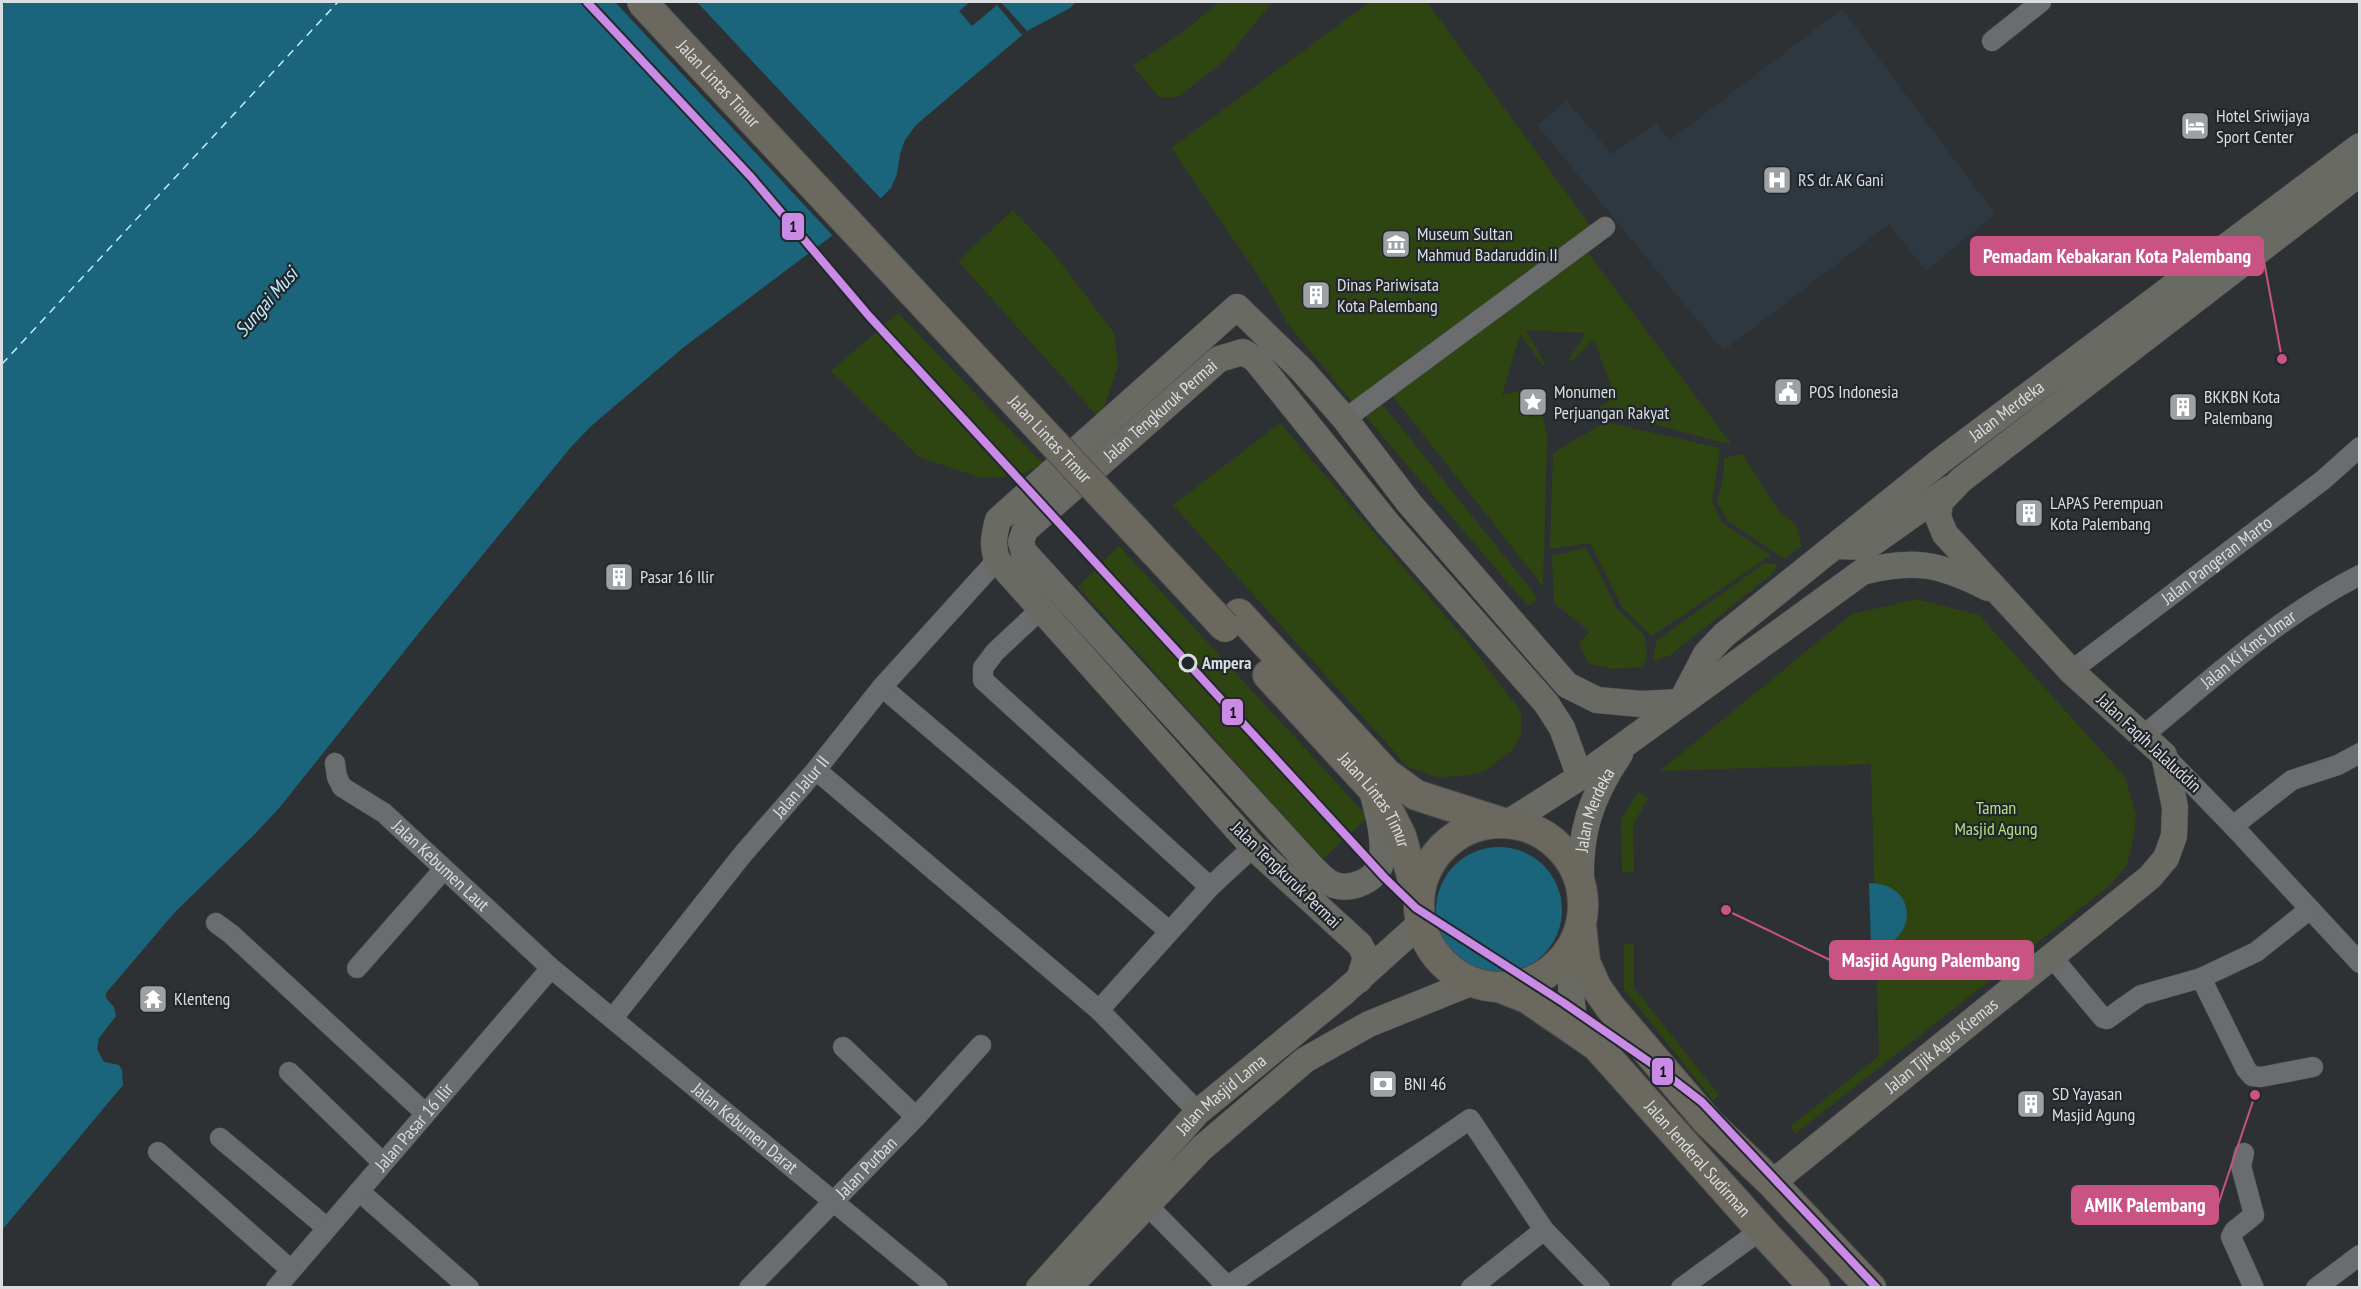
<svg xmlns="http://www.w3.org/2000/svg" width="2361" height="1289" font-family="'PT Sans Narrow',sans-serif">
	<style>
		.built { fill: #2e3840 }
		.green { fill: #2f4511 }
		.water { fill: #1a657b }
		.pier { fill: #2e3133 }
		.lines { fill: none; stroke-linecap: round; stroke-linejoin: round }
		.ferry { stroke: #bfedff; stroke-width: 1.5; stroke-dasharray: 8 6; stroke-linecap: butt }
		.minor-casing { stroke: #4a4d4f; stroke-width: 21 }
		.major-casing { stroke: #4a4d4f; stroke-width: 27 }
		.highway-casing { stroke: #4a4d4f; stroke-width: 32 }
		.minor { stroke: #6a6c6e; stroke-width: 20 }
		.major { stroke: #6a6a65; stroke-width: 26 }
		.highway { stroke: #6b695f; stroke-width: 30 }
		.highway-bridge-casing { stroke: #4a4d4f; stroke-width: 32; stroke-linecap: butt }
		.highway-bridge { stroke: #6b695f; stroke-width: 30 }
		.rail-1-casing { stroke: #22272c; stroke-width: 12 }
		.rail-1 { stroke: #ca8be6; stroke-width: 8 }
		.stop-dot { fill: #22272c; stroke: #dadee1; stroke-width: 3 }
		.labels { text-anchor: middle; stroke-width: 4.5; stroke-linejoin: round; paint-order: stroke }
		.street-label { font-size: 18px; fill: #dadee1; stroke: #22272c }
		.poi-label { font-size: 18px; fill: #dadee1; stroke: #22272c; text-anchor: start }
		.stop-label { font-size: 18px; font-weight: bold; fill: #dadee1; stroke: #22272c; text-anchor: start }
		.park-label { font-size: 18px; fill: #b2e181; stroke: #22272c }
		.water-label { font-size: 20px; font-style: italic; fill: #bfedff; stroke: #22272c }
		.leader { fill: none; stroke: #c95383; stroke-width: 2 }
		.callout-dot { fill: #c95383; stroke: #22272c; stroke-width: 2 }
		.callout { fill: #c95383; stroke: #c95383; stroke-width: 2 }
		.callout-label { font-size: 20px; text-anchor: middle; font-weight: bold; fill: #fff }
		.line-badge { stroke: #22272c; stroke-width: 2 }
		.pale-badge-label { font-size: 16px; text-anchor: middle; font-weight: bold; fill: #111 }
	</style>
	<rect width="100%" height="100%" fill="#2e3133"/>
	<!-- built -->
	<polygon class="built" points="1842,9 1995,214 1926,271 1889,224 1723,351 1537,125 1567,101 1612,154 1656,123 1670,140"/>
	<!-- green -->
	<g class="green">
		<polygon points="1220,2 1272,2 1225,60 1179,96 1160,98 1133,66 1183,32"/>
		<polygon points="1370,2 1427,2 1591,227 1354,404 1287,323 1275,300 1171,148"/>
		<polygon points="1013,210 1051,250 1114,333 1118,366 1100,419 958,261"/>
		<polygon points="1586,250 1732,445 1597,409 1611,399 1576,389 1576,386 1613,392 1594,339 1572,361 1569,359 1586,333 1526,330 1545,364 1543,366 1520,334 1502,395 1536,387 1547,435 1543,586 1392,395"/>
		<polygon points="898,313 1044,465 1015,476 981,478 919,457 831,371"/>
		<polygon points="1382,404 1538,598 1528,606 1366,417"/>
		<polygon points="1605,422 1720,448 1712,502 1722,523 1771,555 1652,636 1622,607 1590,543 1550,549 1553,453"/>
		<polygon points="1280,423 1470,645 1521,712 1521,734 1512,750 1485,771 1461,776 1436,777 1408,767 1173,505"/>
		<polygon points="1742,454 1779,511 1797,526 1801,546 1785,559 1728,521 1717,503 1724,473 1724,458"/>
		<polygon points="1119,546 1368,817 1323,859 1078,587"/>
		<polygon points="1585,548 1596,565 1616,608 1644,635 1647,655 1643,667 1612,669 1588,663 1579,643 1590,632 1554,603 1552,556"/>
		<polygon points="1765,563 1778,564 1773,573 1669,656 1653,661 1656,641"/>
		<polygon points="1916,599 1979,615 2125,777 2136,814 2133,840 2127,865 2109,886 1795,1134 1791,1126 1879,1056 1871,764 1660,771 1852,614"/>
		<polygon points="1638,792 1648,798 1633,825 1634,872 1622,872 1621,820"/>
		<polygon points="1624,944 1634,944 1634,988 1719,1095 1713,1100 1624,989"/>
	</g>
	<!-- water -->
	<g class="water">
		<polygon points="5,2 1076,2 1070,8 1027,31 916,125 905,140 900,154 897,174 891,188 877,202 684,347 590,427 571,447 422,629 280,807 253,836 175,912 106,993 106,998 114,1007 116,1016 99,1038 97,1049 104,1062 119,1065 122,1070 123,1085 2,1230 2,7"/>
		<circle cx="1499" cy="910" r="63"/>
		<path d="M1869 883C1924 884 1914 949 1871 947Z"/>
	</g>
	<!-- pier -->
	<g class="pier">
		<polygon points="615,2 697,2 883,201 834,237"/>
		<polygon points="970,2 1001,2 1027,31 1022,35 997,5 972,26 959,11"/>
	</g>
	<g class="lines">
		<!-- ferry -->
		<polyline class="ferry" points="2,364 338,2"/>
		<!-- minor casing -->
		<g class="minor-casing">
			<g id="minor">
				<polyline points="1992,41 2041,2"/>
				<polyline points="1345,419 1605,227"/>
				<polyline points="1041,609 995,652 983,668 983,680 1210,887"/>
				<path id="s1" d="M2071 671 2323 480 2360 447"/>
				<polyline points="882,687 1169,931"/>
				<path id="s2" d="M2144 735C2213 678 2279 616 2360 575"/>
				<polyline points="2164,755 2233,826 2360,963"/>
				<path id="s3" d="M335 763 337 777 342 787 384 813 551 968 938 1288"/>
				<polyline points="816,770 1099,1010 1198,1112"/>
				<polyline points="2233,826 2292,780 2338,765 2360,753"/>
				<polyline points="216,923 231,934 425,1113"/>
				<polyline points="2052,957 2103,1018 2107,1019 2141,995 2201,978 2256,952 2310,909"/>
				<polyline points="357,968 444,869"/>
				<polyline points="2201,978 2246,1069 2252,1076 2261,1077 2313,1067"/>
				<polyline points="1099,1010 1210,887 1253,847"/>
				<path id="s4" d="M613 1018 743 854 816 770 882 687 997 560"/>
				<polyline points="843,1047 916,1117"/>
				<polyline points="289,1072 382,1162"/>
				<polyline points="220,1138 327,1228"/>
				<polyline points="158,1152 290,1269"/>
				<polyline points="2244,1153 2241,1166 2254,1215 2234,1231 2231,1237 2254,1288"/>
				<polyline points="359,1191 469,1288"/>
				<polyline points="1147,1205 1229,1288"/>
				<polyline points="1228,1286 1470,1119 1544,1230 1600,1288"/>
				<path id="s5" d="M276 1288 551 968"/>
				<path id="s6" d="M749 1288 916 1117 981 1045"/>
				<polyline points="1471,1288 1544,1230"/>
				<polyline points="1681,1288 1761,1230"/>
				<polyline points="2316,1288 2360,1255"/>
			</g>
		</g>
		<!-- major casing -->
		<g class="major-casing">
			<g id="major">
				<polyline points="1836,546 1867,547 1949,489"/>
				<path id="s7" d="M1373 794C1378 814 1385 838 1382 859 1379 879 1353 891 1334 885 1324 881 1317 872 1309 864L1024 552 1021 542 1025 530 1219 359 1243 352 1255 359 1388 524 1546 703 1562 728 1580 777"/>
				<path d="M1506 824 1580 777 1862 572C1913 558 1941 564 1988 588"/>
				<path id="s8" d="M1581 886C1579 834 1590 798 1620 754"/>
				<path id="s9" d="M1359 980 1366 957 1360 945 1253 847 997 560C992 545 994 535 998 520L1237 307 1302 370 1345 419 1409 503 1567 685 1597 700 1641 704 1681 702 1706 654 1724 635 1943 459 2360 146"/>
				<path d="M1577 1031C1568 997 1570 968 1578 934"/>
				<path id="s10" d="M1772 1183 2150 877 2166 858 2174 836 2175 807 2164 755 2071 671 1945 534 1938 517 1940 502 1961 480 2360 173"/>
				<path id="s11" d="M1039 1288 1198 1112 1342 994 1421 923"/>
				<polyline points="1068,1288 1202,1148 1305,1060 1369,1024 1473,982"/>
			</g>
		</g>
		<!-- highway casing -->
		<g class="highway-casing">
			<g id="highway">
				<polyline points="1239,614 1387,774 1416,795 1503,823"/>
				<path id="s12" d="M1268 675 1371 787 1388 810 1401 836 1419 902"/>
				<circle cx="1501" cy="905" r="82"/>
				<polyline points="1581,925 1585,962 1596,987 1610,1007 1708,1122 1772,1183 1871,1288"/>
				<path id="s13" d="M1499 987 1527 998 1597 1046 1761 1230 1815 1288"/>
			</g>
		</g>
		<!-- minor -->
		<use href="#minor" class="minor"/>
		<!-- major -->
		<use href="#major" class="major"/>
		<!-- highway -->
		<use href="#highway" class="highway"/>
		<!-- highway-bridge casing -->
		<g class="highway-bridge-casing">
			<g id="highway-bridge">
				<path id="s14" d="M642 2 1225 627"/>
			</g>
		</g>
		<!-- highway-bridge -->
		<use href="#highway-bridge" class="highway-bridge"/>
		<!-- rail-1 casing -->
		<g class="rail-1-casing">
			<polyline id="rail-1" points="587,2 751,177 869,316 1385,878 1416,908 1564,1003 1658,1068 1702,1102 1877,1288"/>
		</g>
		<!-- rail-1 -->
		<use href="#rail-1" class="rail-1"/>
	</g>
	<!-- icons -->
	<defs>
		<g id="hotel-square" transform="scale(1.5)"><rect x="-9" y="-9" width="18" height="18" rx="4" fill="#9ea1a4" stroke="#22272c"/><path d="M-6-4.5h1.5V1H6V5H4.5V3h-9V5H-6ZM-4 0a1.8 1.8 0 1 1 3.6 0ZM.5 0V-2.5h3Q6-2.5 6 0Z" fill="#fff"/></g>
		<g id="hospital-square" transform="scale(1.5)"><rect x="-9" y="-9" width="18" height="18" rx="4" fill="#9ea1a4" stroke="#22272c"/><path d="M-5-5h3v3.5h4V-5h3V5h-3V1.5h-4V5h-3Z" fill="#fff"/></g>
		<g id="museum-square" transform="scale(1.5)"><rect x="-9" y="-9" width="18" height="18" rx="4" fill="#9ea1a4" stroke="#22272c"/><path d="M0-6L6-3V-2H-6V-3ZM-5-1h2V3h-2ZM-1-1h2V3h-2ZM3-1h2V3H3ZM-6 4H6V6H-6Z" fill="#fff"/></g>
		<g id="building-square" transform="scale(1.5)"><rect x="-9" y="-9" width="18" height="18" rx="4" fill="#9ea1a4" stroke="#22272c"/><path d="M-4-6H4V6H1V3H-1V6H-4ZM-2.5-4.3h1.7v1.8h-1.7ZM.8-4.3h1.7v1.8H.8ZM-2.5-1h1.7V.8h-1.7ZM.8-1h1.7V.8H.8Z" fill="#fff"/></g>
		<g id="civic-square" transform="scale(1.5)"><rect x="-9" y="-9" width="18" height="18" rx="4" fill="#9ea1a4" stroke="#22272c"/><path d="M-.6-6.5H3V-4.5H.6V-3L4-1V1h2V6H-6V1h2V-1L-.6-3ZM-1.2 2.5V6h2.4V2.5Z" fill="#fff"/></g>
		<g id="sight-square" transform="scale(1.5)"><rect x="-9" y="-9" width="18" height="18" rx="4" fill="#9ea1a4" stroke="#22272c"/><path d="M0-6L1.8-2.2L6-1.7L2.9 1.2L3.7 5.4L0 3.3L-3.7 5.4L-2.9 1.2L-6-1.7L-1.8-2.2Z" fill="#fff"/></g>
		<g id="temple-square" transform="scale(1.5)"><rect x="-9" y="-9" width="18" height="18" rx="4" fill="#9ea1a4" stroke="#22272c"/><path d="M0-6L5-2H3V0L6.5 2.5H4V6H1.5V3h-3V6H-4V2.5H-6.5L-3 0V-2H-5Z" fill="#fff"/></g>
		<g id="bank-square" transform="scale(1.5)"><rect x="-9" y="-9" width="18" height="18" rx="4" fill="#9ea1a4" stroke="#22272c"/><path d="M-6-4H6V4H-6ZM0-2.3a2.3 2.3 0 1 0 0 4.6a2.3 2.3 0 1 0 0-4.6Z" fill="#fff"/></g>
	</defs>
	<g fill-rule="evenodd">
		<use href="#hotel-square" x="2195" y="126"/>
		<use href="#hospital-square" x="1777" y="180"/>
		<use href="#museum-square" x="1396" y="244"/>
		<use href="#building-square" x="1316" y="295"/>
		<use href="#civic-square" x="1788" y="392"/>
		<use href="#sight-square" x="1533" y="402"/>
		<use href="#building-square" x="2183" y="407"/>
		<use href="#building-square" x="2029" y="513"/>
		<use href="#building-square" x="619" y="577"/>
		<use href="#temple-square" x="153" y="999"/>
		<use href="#bank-square" x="1383" y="1084"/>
		<use href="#building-square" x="2031" y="1104"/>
	</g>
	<!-- markers -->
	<circle class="stop-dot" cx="1188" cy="663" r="8"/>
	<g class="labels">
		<!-- street labels -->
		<g class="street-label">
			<text dy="6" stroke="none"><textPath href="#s14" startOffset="112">Jalan Lintas Timur</textPath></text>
			<text dy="6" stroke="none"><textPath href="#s9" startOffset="1989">Jalan Merdeka</textPath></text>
			<text dy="6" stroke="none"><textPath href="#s7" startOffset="786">Jalan Tengkuruk Permai</textPath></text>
			<text dy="6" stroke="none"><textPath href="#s14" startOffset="598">Jalan Lintas Timur</textPath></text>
			<text dy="6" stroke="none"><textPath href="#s1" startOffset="183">Jalan Pangeran Marto</textPath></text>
			<text dy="6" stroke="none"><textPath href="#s2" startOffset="135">Jalan Ki Kms Umar</textPath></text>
			<text transform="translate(2149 743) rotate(43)" y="6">Jalan Faqih Jalaluddin</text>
			<text dy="6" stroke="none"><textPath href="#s4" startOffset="298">Jalan Jalur II</textPath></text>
			<text dy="6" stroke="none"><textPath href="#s12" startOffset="165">Jalan Lintas Timur</textPath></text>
			<text dy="6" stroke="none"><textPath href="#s8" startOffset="78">Jalan Merdeka</textPath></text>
			<text dy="6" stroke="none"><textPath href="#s3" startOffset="152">Jalan Kebumen Laut</textPath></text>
			<text transform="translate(1286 875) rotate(44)" y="6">Jalan Tengkuruk Permai</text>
			<text dy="6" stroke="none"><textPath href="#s10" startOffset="218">Jalan Tjik Agus Kiemas</textPath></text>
			<text dy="6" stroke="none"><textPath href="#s11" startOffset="266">Jalan Masjid Lama</textPath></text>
			<text dy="6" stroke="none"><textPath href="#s5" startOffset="212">Jalan Pasar 16 Ilir</textPath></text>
			<text dy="6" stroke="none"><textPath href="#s3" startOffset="554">Jalan Kebumen Darat</textPath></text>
			<text dy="6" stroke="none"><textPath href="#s13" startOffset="266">Jalan Jenderal Sudirman</textPath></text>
			<text dy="6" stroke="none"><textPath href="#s6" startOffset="168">Jalan Purban</textPath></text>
		</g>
		<!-- poi labels -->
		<g class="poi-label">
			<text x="2216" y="122">Hotel Sriwijaya<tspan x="2216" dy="21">Sport Center</tspan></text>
			<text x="1798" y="186">RS dr. AK Gani</text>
			<text x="1417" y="240">Museum Sultan<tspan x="1417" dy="21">Mahmud Badaruddin II</tspan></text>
			<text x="1337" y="291">Dinas Pariwisata<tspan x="1337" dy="21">Kota Palembang</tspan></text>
			<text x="1554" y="398">Monumen<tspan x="1554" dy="21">Perjuangan Rakyat</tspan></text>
			<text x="1809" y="398">POS Indonesia</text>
			<text x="2204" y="403">BKKBN Kota<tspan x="2204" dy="21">Palembang</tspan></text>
			<text x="2050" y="509">LAPAS Perempuan<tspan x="2050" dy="21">Kota Palembang</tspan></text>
			<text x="640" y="583">Pasar 16 Ilir</text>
			<text x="174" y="1005">Klenteng</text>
			<text x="1404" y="1090">BNI 46</text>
			<text x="2052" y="1100">SD Yayasan<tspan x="2052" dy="21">Masjid Agung</tspan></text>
		</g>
		<!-- stop labels -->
		<g class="stop-label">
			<text x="1202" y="669">Ampera</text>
		</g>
		<!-- park labels -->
		<g class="park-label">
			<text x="1996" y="814">Taman<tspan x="1996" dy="21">Masjid Agung</tspan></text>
		</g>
		<!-- water labels -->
		<g class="water-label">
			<text transform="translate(266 302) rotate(-49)" y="7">Sungai Musi</text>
		</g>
	</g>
	<!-- callouts -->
	<path class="leader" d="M2282 359L2263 256M1726 910L1830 960M2255 1095L2218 1205"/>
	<g class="callout-dot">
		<circle cx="2282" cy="359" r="6"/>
		<circle cx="1726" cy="910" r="6"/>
		<circle cx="2255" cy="1095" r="6"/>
	</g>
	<g class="callout">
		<rect x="1971" y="237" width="292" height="38" rx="6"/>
		<rect x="1830" y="941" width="203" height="38" rx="6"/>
		<rect x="2072" y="1186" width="146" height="38" rx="6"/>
	</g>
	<g class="callout-label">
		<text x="2117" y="263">Pemadam Kebakaran Kota Palembang</text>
		<text x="1931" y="967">Masjid Agung Palembang</text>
		<text x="2145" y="1212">AMIK Palembang</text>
	</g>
	<g class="line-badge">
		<rect x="781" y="212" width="24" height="29" rx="6" fill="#ca8be6"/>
		<rect x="1221" y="698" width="23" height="28" rx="6" fill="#ca8be6"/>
		<rect x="1651" y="1057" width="23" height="29" rx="6" fill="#ca8be6"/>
	</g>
	<g class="pale-badge-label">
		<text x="793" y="232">1</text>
		<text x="1233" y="718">1</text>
		<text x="1663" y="1077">1</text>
	</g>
	<!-- border -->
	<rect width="2361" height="1289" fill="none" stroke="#dadee1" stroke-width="6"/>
</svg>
